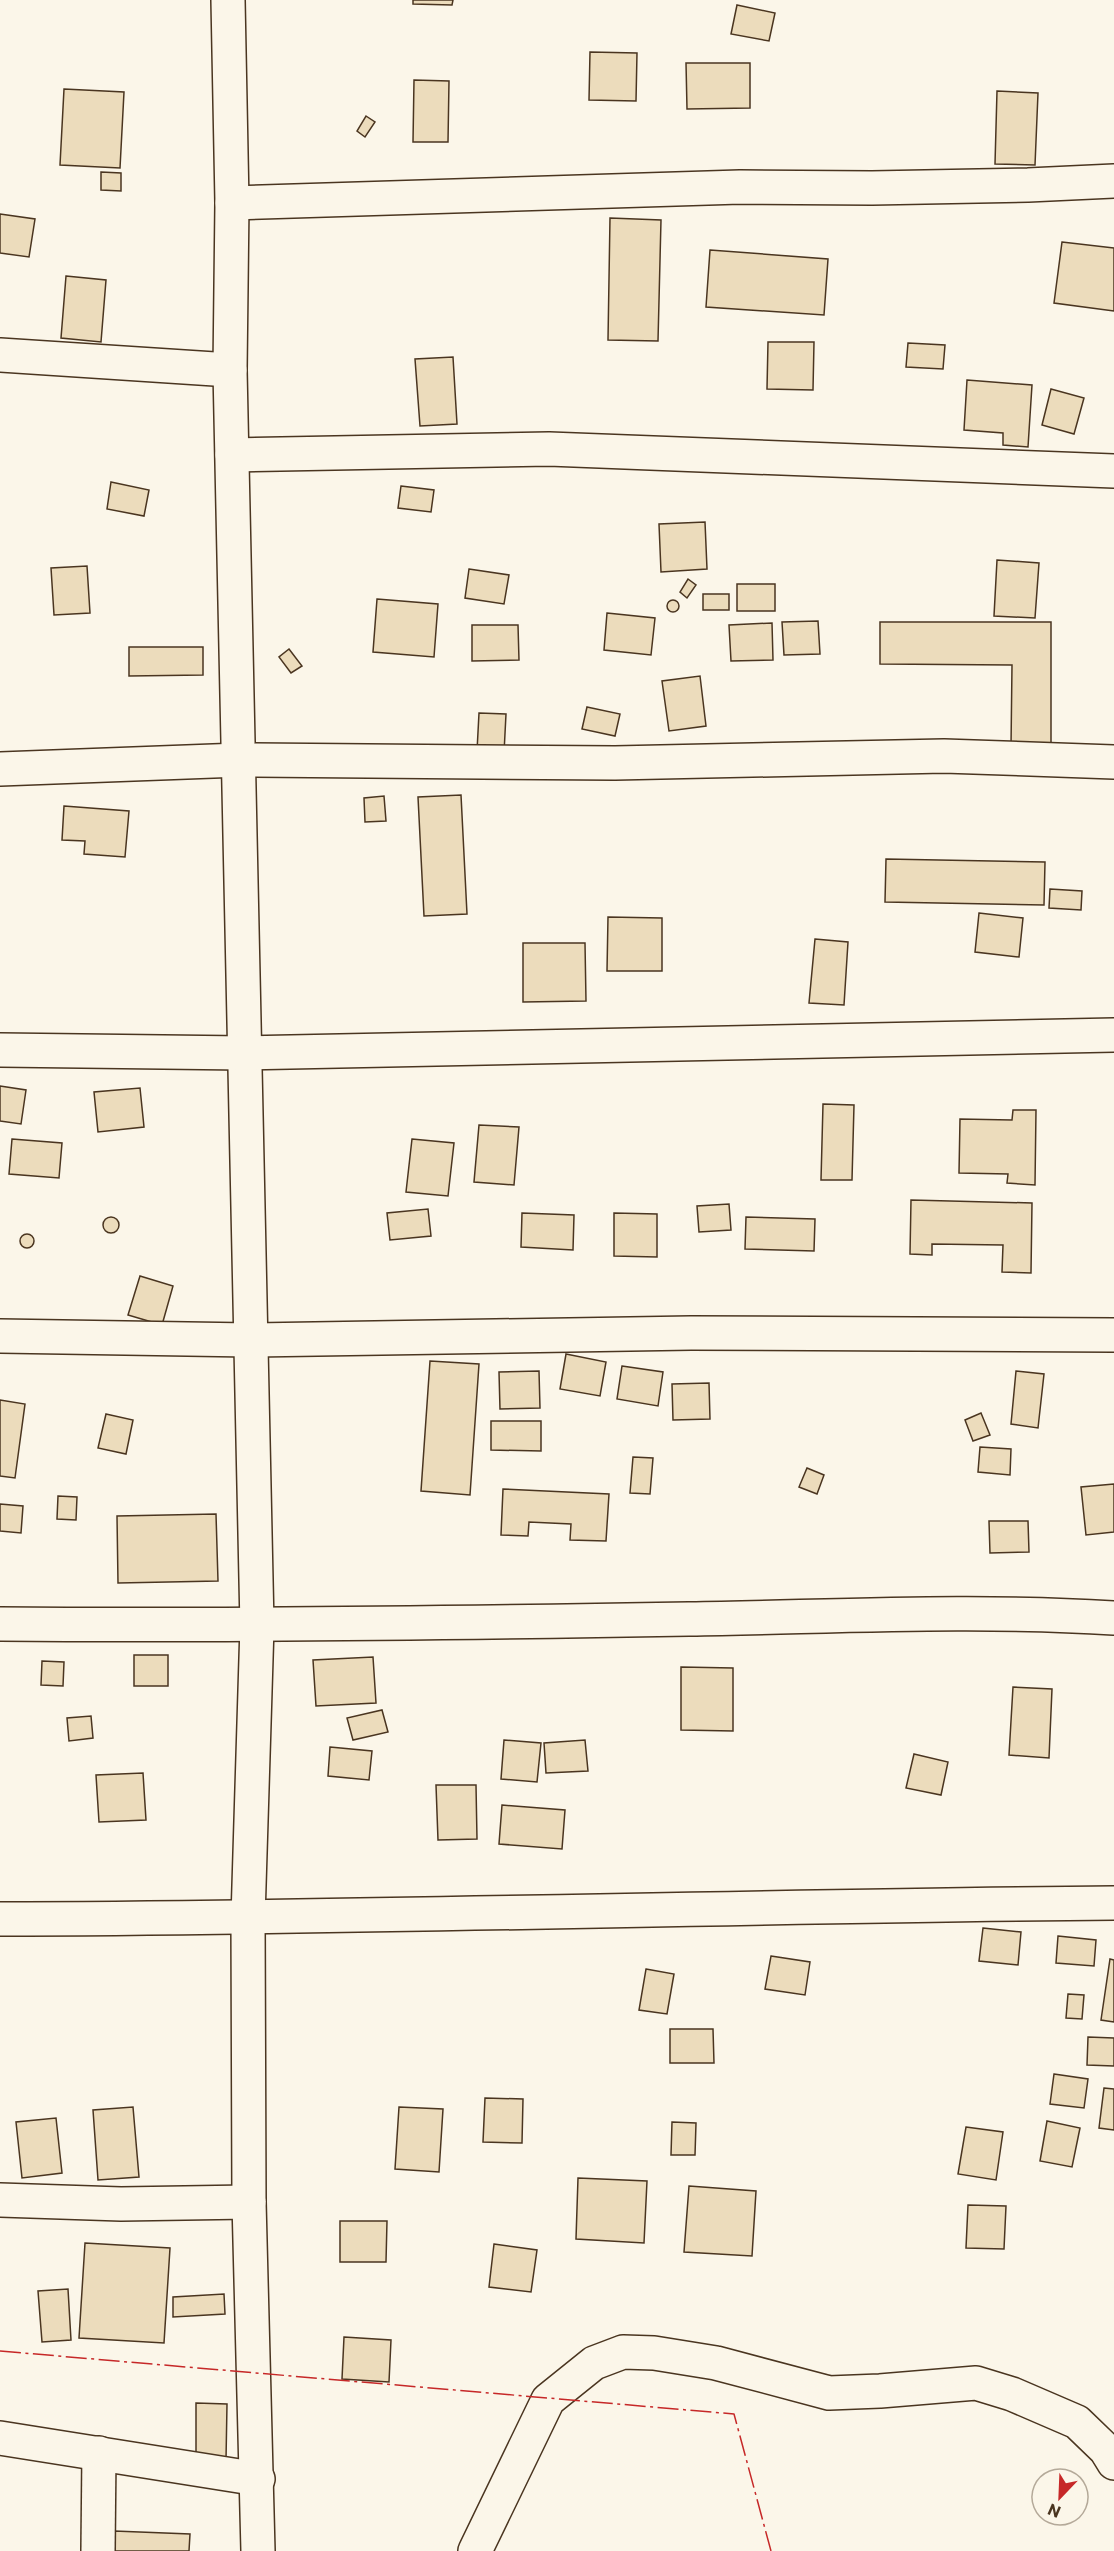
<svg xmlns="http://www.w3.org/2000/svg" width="1114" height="2551" font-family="Commissioner,sans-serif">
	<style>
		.building { fill: #ecdcbc; stroke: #4a3520; stroke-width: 1.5 }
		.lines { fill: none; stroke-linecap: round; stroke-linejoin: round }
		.minor-casing { stroke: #4a3520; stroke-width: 36 }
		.minor { stroke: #fbf6e9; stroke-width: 33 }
		.power { stroke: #c62828; stroke-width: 1.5; stroke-dasharray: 21 4.5 3 4.5; stroke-linecap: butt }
	</style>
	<rect width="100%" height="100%" fill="#fbf6e9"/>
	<!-- building -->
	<g class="building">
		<polygon points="413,0 453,0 452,5 413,4"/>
		<polygon points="737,5 775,13 769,41 731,34"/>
		<polygon points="590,52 637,53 636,101 589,100"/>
		<polygon points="686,63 750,63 750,108 687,109"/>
		<polygon points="414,80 449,81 448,142 413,142"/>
		<polygon points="64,89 124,92 120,168 60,165"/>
		<polygon points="997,91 1038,93 1035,165 995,164"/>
		<polygon points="366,116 375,122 365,137 357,131"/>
		<polygon points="101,172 121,173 121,191 101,190"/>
		<polygon points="0,214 35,219 29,257 0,253"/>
		<polygon points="610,218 661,220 658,341 608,340"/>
		<polygon points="1062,242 1114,248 1114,311 1054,303"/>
		<polygon points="710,250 828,259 824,315 706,307"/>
		<polygon points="66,276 106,280 101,342 61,338"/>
		<polygon points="768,342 814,342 813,390 767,389"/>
		<polygon points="908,343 945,345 943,369 906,367"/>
		<polygon points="453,357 457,424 420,426 415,359"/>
		<polygon points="967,380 1032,385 1028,447 1003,445 1003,433 964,430"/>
		<polygon points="1051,389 1084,398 1074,434 1042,425"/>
		<polygon points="111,482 149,490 144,516 107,509"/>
		<polygon points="401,486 434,490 431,512 398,508"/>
		<polygon points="705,522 707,569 661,572 659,524"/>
		<polygon points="997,560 1039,563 1035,618 994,616"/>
		<polygon points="87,566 90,613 54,615 51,568"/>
		<polygon points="469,569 509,575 504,604 465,598"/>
		<polygon points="688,579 696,585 687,598 680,592"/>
		<rect x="737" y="584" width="38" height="27"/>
		<rect x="703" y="594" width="26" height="16"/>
		<polygon points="377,599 438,604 434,657 373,652"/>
		<circle cx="673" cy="606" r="6"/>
		<polygon points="607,613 655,618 651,655 604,650"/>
		<polygon points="818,621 820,654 784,655 782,622"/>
		<polygon points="880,622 1051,622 1051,747 1011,747 1012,665 880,664"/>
		<polygon points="772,623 773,660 731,661 729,625"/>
		<polygon points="472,625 518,625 519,660 472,661"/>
		<polygon points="129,647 203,647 203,675 129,676"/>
		<polygon points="289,649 302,666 291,673 279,657"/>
		<polygon points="700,676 706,726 669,731 662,681"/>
		<polygon points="587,707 620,714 615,736 582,729"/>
		<polygon points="479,713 506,714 504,753 477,751"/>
		<polygon points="461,795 467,914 424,916 418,797"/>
		<polygon points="384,796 386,821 365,822 364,798"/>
		<polygon points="64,806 129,811 125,857 84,854 85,841 62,840"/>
		<polygon points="886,859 1045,862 1044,905 885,902"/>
		<polygon points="1050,889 1082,891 1081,910 1049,908"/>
		<polygon points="979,913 1023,918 1019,957 975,952"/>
		<polygon points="608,917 662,918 662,971 607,971"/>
		<polygon points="815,939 848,942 844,1005 809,1003"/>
		<polygon points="523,943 585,943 586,1001 523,1002"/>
		<polygon points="0,1086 26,1090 21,1124 0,1121"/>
		<polygon points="140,1088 144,1127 98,1132 94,1092"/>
		<polygon points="823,1104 854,1105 852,1180 821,1180"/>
		<polygon points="1013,1110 1036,1110 1035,1185 1007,1183 1008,1174 959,1173 960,1119 1012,1120"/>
		<polygon points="479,1125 519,1127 514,1185 474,1182"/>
		<polygon points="12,1139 62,1143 59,1178 9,1174"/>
		<polygon points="412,1139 454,1143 448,1196 406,1192"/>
		<polygon points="911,1200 1032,1203 1031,1273 1002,1272 1003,1245 932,1244 932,1255 910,1254"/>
		<polygon points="729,1204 731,1230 699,1232 697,1206"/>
		<polygon points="428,1209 431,1236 390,1240 387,1213"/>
		<polygon points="522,1213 574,1215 573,1250 521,1247"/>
		<polygon points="614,1213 657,1214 657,1257 614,1256"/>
		<circle cx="111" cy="1225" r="8"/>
		<polygon points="746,1217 815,1219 814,1251 745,1249"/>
		<circle cx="27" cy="1241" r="7"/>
		<polygon points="140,1276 173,1286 162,1325 128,1315"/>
		<polygon points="566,1354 606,1362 600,1396 560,1389"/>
		<polygon points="430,1361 479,1364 470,1495 421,1491"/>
		<polygon points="622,1366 663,1372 658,1406 617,1399"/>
		<polygon points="539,1371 540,1408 500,1409 499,1372"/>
		<polygon points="1016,1371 1044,1374 1038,1428 1011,1424"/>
		<polygon points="709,1383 710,1419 673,1420 672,1384"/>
		<polygon points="0,1400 25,1404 15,1478 0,1476"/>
		<polygon points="981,1413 990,1435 973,1441 965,1420"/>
		<polygon points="106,1414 133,1420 126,1454 98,1448"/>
		<polygon points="491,1421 541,1421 541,1451 491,1450"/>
		<polygon points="980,1447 1011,1449 1010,1475 978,1472"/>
		<polygon points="633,1457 653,1458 650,1494 630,1493"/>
		<polygon points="807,1468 824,1475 817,1494 799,1487"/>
		<polygon points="1114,1484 1114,1532 1086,1535 1081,1487"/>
		<polygon points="503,1489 609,1494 606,1541 570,1540 571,1524 529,1522 528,1536 501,1535"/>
		<polygon points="58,1496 77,1497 76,1520 57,1519"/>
		<polygon points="0,1504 23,1506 21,1533 0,1531"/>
		<polygon points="216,1514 218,1581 118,1583 117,1516"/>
		<polygon points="989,1521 1028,1521 1029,1552 990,1553"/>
		<rect x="134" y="1655" width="34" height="31"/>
		<polygon points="373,1657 376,1703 316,1706 313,1660"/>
		<polygon points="42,1661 64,1662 63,1686 41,1685"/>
		<polygon points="681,1667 733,1668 733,1731 681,1730"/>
		<polygon points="1013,1687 1052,1689 1049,1758 1009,1755"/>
		<polygon points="382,1710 388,1732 353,1740 347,1718"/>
		<polygon points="91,1716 93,1738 69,1741 67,1718"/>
		<polygon points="504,1740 541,1743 537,1782 501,1779"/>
		<polygon points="585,1740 588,1771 546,1773 544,1743"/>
		<polygon points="330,1747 372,1751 369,1780 328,1776"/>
		<polygon points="914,1754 948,1762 941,1795 906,1788"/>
		<polygon points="143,1773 146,1820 99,1822 96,1775"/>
		<polygon points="436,1785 476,1785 477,1839 438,1840"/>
		<polygon points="502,1805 565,1810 562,1849 499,1844"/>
		<polygon points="983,1928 1021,1932 1018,1965 979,1961"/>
		<polygon points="1058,1936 1096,1940 1094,1966 1056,1963"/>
		<polygon points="771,1956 810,1962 805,1995 765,1989"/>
		<polygon points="1110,1959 1114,1960 1114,2022 1101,2020"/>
		<polygon points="646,1969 674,1974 667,2014 639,2010"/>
		<polygon points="1068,1994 1084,1995 1082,2019 1066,2018"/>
		<polygon points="670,2029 713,2029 714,2063 670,2063"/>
		<polygon points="1088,2037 1114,2038 1114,2066 1087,2065"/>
		<polygon points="1054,2074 1088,2079 1084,2108 1050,2104"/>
		<polygon points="1104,2088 1114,2089 1114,2130 1099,2128"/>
		<polygon points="485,2098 523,2099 522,2143 483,2142"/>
		<polygon points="133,2107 139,2177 98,2180 93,2110"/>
		<polygon points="399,2107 443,2109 439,2172 395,2169"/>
		<polygon points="56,2118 62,2173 22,2178 16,2122"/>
		<polygon points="1047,2121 1080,2128 1072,2167 1040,2161"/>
		<polygon points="672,2122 696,2123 695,2155 671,2155"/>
		<polygon points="966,2127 1003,2132 996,2180 958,2174"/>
		<polygon points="578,2178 647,2181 644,2243 576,2239"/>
		<polygon points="689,2186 756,2191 752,2256 684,2252"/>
		<polygon points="968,2205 1006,2206 1004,2249 966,2248"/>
		<polygon points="340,2221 387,2221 386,2262 340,2262"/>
		<polygon points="85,2243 170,2248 164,2343 79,2338"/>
		<polygon points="494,2244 537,2250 531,2292 489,2287"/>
		<polygon points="68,2289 71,2340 42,2342 38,2291"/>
		<polygon points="224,2294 225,2314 173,2317 173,2297"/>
		<polygon points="344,2337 391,2340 389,2382 342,2379"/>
		<polygon points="196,2403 227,2404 226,2460 196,2460"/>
		<polygon points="114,2531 190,2534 189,2551 113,2551"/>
	</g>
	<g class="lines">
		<!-- minor casing -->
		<g class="minor-casing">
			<g id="minor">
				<polyline points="228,0 232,203 230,370 257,1626 248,1918 249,2202 258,2551"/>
				<polyline points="232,203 740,187 872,188 1028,185 1114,181"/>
				<polyline points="0,355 230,370"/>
				<polyline points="232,455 549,449 1114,471"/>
				<polyline points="0,769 240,760 615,763 944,756 1114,762"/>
				<polyline points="0,1050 244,1053 1114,1035"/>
				<polyline points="0,1336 250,1340 691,1333 1114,1335"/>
				<path d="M0 1624C230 1626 459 1623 689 1619 831 1617 972 1609 1114 1618"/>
				<path d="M0 1919C371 1918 743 1906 1114 1903"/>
				<polyline points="0,2200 121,2204 249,2202"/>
				<polyline points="0,2438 258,2479"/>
				<polyline points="98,2551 99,2453"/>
				<polyline points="475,2551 548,2400 594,2363 623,2352 654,2353 716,2363 829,2393 880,2391 976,2383 1012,2394 1077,2422 1106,2450 1114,2463"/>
			</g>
		</g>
		<!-- minor -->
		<use href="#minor" class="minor"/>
		<!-- power -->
		<polyline class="power" points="0,2351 734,2414 771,2551"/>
	</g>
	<!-- north arrow -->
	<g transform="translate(1060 2497) rotate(203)"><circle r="28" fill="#fbf6e9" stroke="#b4a999" stroke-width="1.5"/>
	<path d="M0-4.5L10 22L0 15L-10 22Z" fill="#c62828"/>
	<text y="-9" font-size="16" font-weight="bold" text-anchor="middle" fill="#4a3520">N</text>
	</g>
</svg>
